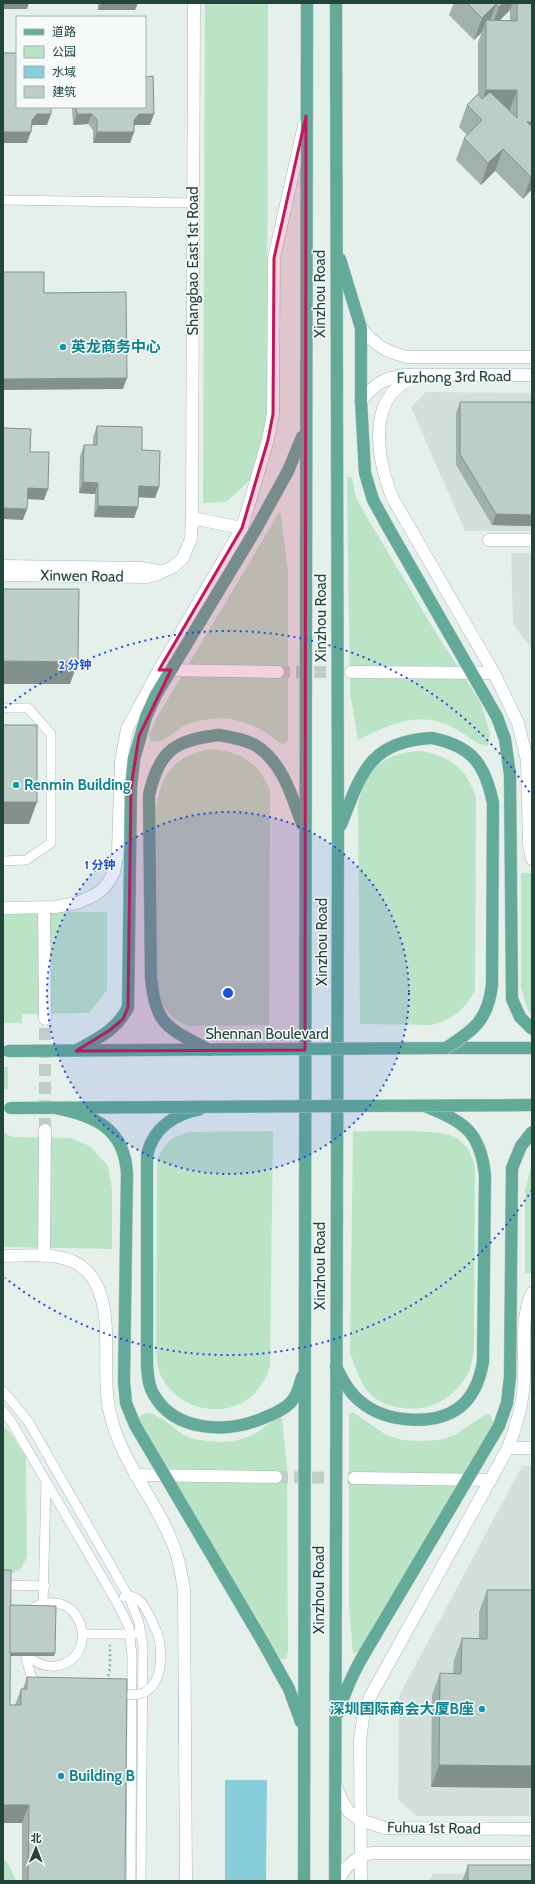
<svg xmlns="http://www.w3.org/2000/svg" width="535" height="1884" font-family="Cabin,'Noto Sans SC',sans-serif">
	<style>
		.built { fill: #d3e0da }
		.green { fill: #bbe3c6 }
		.water { fill: #87cdda }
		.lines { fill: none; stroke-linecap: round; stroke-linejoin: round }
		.minor-tunnel { stroke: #becec8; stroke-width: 12; stroke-dasharray: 12 6; stroke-linecap: butt }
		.service-casing { stroke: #a6b9b3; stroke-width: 10 }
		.minor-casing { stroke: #a6b9b3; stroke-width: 13 }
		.tertiary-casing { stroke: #a6b9b3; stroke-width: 13 }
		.primary-casing { stroke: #c1cbc8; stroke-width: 13 }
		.path { stroke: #81b7a6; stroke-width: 2.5; stroke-dasharray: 2 3; stroke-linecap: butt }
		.service { stroke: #fff; stroke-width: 9 }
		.minor { stroke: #fff; stroke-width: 12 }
		.tertiary { stroke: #fff; stroke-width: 12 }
		.primary { stroke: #64aa99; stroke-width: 12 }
		.service-bridge-casing { stroke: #a6b9b3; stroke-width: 10; stroke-linecap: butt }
		.primary-bridge-casing { stroke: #c1cbc8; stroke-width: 13; stroke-linecap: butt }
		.service-bridge { stroke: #fff; stroke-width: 9 }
		.primary-bridge { stroke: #64aa99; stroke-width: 12 }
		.wall { fill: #a2b1ab; fill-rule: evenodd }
		.shaded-wall { fill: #84908b }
		.building { fill: #bccec7; stroke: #84908b }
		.marked { fill: #c2185b; fill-opacity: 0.2; stroke: #c2185b; stroke-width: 3; stroke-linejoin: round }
		.ring { fill: none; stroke: #1d4ed8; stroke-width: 2; stroke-dasharray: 2 4 }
		.culture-dot { fill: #0f9aa8; stroke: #f6fbf9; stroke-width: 1.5 }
		.labels { text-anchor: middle; stroke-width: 3; stroke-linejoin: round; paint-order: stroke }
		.street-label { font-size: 15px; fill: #21443b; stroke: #f6fbf9 }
		.culture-label { font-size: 15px; font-weight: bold; fill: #0d838f; stroke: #f6fbf9; text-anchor: start }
		.centre { fill: #1d4ed8; stroke: #f6fbf9; stroke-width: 2 }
		.ring-label { font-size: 12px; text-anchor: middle; font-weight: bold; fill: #1d4ed8; stroke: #f6fbf9; stroke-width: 3; stroke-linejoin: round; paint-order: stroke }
	</style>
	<rect width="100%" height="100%" fill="#e5f0eb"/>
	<!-- built -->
	<g class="built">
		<polygon points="426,392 532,393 532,531 465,531 411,407"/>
		<polygon points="511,553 532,553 532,649 513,624"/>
		<polygon points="522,1466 532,1466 532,1816 416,1816 398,1799 399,1696"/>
		<polygon points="434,1874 532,1874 532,1881 427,1881"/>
	</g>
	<!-- green -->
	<g class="green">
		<polygon points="205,3 268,3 267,415 262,442 250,480 226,502 203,503"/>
		<path d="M347 477H352L356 498 361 507 436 633 481 703 490 733 488 746C476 745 467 735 456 729 420 709 392 723 358 740L350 692Z"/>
		<path d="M280 511 288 569V740L285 744C277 744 273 737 267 733 254 726 238 719 223 718 212 718 197 720 186 725 176 729 164 745 151 741L149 735 157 717Z"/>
		<path d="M210 749C240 751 259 762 270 791L269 1025 189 1026C170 1019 162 1007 157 988L156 808C161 773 175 756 210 749Z"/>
		<path d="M422 751C450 756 468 770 476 798L475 991C465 1009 452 1020 431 1025L360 1024 358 806C363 769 386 752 422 751Z"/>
		<polygon points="521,873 532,873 532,1015 528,1010 521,988"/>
		<polygon points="3,912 107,912 107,990 89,1013 22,1014 22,1023 3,1023"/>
		<rect x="3" y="1067" width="5" height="22"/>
		<path d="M273 1131 270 1365C268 1373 265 1380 260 1387 233 1424 174 1412 159 1371 157 1365 157 1358 156 1353L157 1161C164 1143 172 1135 191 1132Z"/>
		<path d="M353 1131C375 1132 437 1128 455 1137 467 1144 472 1155 475 1167L474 1348C473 1354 472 1363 470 1369 459 1395 432 1412 404 1408 392 1407 378 1403 370 1394 360 1384 355 1366 350 1353Z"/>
		<polygon points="3,1132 12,1137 70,1138 90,1146 108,1166 112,1189 112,1249 3,1247"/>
		<polygon points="532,1162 532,1273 525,1273 525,1190"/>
		<polygon points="353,1412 386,1435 403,1440 422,1441 439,1440 455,1435 486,1414 490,1415 494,1424 360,1651 353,1654 349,1606 349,1414"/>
		<path d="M147 1413C161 1414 172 1428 184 1435 193 1440 206 1441 217 1442 230 1442 244 1440 256 1433 264 1428 272 1418 282 1418L287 1468 288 1652 286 1659H280C236 1577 179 1503 138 1419L141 1415Z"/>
		<polygon points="3,1426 9,1431 26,1457 27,1557 21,1569 10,1574 3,1574"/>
		<polygon points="3,1858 9,1865 16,1881 3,1881"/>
	</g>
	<!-- water -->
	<polygon class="water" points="225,1780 267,1780 266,1881 225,1881"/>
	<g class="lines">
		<!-- minor-tunnel -->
		<g class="minor-tunnel">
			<polyline points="278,672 351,672"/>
			<polyline points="45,1130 45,1019"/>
			<polyline points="276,1477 354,1478"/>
		</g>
		<!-- service casing -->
		<g class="service-casing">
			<g id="service">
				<polyline points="3,200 194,203"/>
				<polyline points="3,708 28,708 51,734 51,843 26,860 3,861"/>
				<polyline points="3,1391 28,1421 130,1599 139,1623 143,1646 141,1881"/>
				<polyline points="3,1411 12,1423 116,1601 129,1627 132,1656 131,1881"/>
				<polyline points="3,1585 45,1586"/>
				<path d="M124 1597C142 1592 149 1616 155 1628"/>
				<polyline points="43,1604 46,1483"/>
				<polyline points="83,1634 135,1634"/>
				<polyline points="26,1658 31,1676 40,1687"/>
				<path d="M30 1658C38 1664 47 1667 56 1666 102 1658 83 1585 35 1607"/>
			</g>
		</g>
		<!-- minor casing -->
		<g class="minor-casing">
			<g id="minor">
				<path d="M422 376C364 388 376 459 393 499L494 673 518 723 527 760 529 844 532 859"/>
				<polyline points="489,540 532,540"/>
				<polyline points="162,670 278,672"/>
				<polyline points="351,672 494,673"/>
				<polyline points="3,908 55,907 77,903 95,895 103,889 109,881 114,872 118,851 121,762 127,729 159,670 242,528 268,440 273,414 274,258 304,125"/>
				<polyline points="44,908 45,1019"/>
				<path d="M3 1256C30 1256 66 1250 87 1271 118 1304 100 1366 109 1409 120 1461 150 1491 170 1537 178 1554 181 1572 184 1590L186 1881"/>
				<polyline points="44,1256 45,1130"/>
				<polyline points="508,1448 532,1448"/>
				<polyline points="135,1475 276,1477"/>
				<polyline points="354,1478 491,1480"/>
				<path d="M361 1881 360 1740 364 1711 370 1697 508 1448C517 1425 523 1404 524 1379 525 1352 520 1318 532 1293"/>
			</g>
		</g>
		<!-- tertiary casing -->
		<g class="tertiary-casing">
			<g id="tertiary">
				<path d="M361 328C376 346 384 351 407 357H532"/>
				<path d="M361 401C374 384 383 379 404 375H532"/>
				<polyline points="192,518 194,3"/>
				<polyline points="3,566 141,568 159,571"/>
				<polyline points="3,575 147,577 155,575 173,567 183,558 191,539 192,518 242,528"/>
				<polyline points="335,1784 341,1799 349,1812 360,1820 385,1828 532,1829"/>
				<path d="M338 1881C345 1866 355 1858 371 1853H532"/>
			</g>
		</g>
		<!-- primary casing -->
		<g class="primary-casing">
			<g id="primary">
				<polyline points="340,259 361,328 361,401 365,473 373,500 389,529"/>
				<polyline points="256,529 288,471 302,437"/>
				<path d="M219 735C231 737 244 739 255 745 282 761 292 796 302 824"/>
				<path d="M341 825C361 774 369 741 432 738"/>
				<polyline points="446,1048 532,1048"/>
				<path d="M200 1109C174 1114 152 1129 147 1156V1365C148 1375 148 1386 154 1395 175 1432 227 1433 261 1419 271 1415 284 1410 291 1402 297 1396 300 1385 302 1377"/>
				<path d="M336 1367C343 1380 349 1393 361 1402 385 1422 434 1427 460 1407 474 1396 480 1379 483 1362L485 1176C481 1133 465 1122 427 1107"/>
				<polyline points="263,1642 289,1689 301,1722"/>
				<path d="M339 1712C347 1683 360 1660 376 1634"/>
				<polyline points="304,1881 307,3"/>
				<polyline points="335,1881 338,832 336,3"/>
			</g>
		</g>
		<!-- path -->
		<polyline class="path" points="107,1681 110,1668 110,1645"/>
		<!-- service -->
		<use href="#service" class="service"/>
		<!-- minor -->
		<use href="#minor" class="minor"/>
		<!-- tertiary -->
		<use href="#tertiary" class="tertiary"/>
		<!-- primary -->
		<use href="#primary" class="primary"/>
		<!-- service-bridge casing -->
		<g class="service-bridge-casing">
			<path id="service-bridge" d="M115 1694C124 1694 135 1696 143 1693 164 1684 164 1645 155 1628"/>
		</g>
		<!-- primary-bridge casing -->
		<g class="primary-bridge-casing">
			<g id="primary-bridge">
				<polyline points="389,529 497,717 505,739 510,775 512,999 520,1017 532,1029"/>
				<path d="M77 1050C97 1039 118 1029 128 1007L131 787 134 759 146 717 156 695 256 529"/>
				<path d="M209 1050C169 1028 155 1027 151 977L149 795C159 750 175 740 219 735"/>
				<path d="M8 1051 446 1048C474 1030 488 1020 492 985L493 803C485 764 472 746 432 738"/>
				<polyline points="10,1108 532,1105"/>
				<path d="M56 1108C95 1116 124 1128 127 1173L124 1381 126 1403 135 1425 263 1642"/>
				<polyline points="376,1634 499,1426 507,1403 510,1377 512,1168 521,1146 532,1132"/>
			</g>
		</g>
		<!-- service-bridge -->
		<use href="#service-bridge" class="service-bridge"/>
		<!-- primary-bridge -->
		<use href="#primary-bridge" class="primary-bridge"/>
	</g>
	<!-- wall -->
	<g class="wall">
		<polygon points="98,3 138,3 135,10 98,10"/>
		<path d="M454 3H532V189L523 199 495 171 481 185 456 160 464 138 467 135 459 127 467 105 478 95V42L482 32 474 40 449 15ZM510 10V21H499Z"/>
		<polygon points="72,107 145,107 150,125 135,125 134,127 134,132 130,143 93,143 93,130 88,124 73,125"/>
		<polygon points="460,402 532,402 532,526 492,525 456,465 456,413"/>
		<polygon points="97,426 142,450 159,487 155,498 138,497 134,518 94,517 95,494 79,493 80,456 84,445 93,445 93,437"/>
		<polygon points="3,1570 10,1605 54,1656 10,1656 10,1705 15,1705 21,1689 23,1689 27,1677 125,1881 22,1881 22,1823 3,1823"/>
		<polygon points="487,1590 532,1590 532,1788 431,1787 432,1695 440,1673 453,1674 454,1660 462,1638 479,1639 479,1612"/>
		<polygon points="468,1865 532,1881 462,1881"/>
	</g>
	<!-- shaded-wall -->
	<g class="shaded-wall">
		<polygon points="3,3 29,3 27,9 3,9"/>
		<polygon points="101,3 138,3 135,10 98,10"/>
		<polygon points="503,3 513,3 510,10 491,29 499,7"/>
		<polygon points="496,4 488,26 486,20 482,32 474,40 482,18"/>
		<polygon points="486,90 517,90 509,112 478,112"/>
		<polygon points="37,114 51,114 47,125 33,125 28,131 32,120"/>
		<polygon points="77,114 92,114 88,124 73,125"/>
		<polygon points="139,114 154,114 150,125 135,125 130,131 134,120"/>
		<polygon points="527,122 532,122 532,125 525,144"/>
		<polygon points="3,132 31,132 27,143 3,143"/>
		<polygon points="97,132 134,132 130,143 93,143"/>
		<polygon points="503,149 495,171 481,185 488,163"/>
		<polygon points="532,175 532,189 523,199 531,177"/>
		<polygon points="127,378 123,389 3,390 3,379"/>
		<polygon points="83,482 98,483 95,494 79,493"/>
		<polygon points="139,486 159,487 155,498 135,497"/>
		<polygon points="28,488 48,489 44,500 24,499"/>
		<polygon points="98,506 138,507 134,518 94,517"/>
		<polygon points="3,508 27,509 23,520 3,519"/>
		<polygon points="496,514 532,515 532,526 492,525"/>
		<polygon points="3,661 78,662 70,684 3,684"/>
		<polygon points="3,802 37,802 29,824 3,824"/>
		<polygon points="4,1653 55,1653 54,1656 3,1656"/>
		<polygon points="439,1765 532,1766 532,1788 431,1787"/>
		<polygon points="3,1805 29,1805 22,1823 3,1823"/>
	</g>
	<!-- building -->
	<g class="building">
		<polygon points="467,3 503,3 499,7 496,4 482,18"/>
		<polygon points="517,3 532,3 532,122 527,122 532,127 532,175 531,177 503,149 488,163 464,138 482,120 467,105 478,94 482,99 490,92 517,118 517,90 486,90 486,20 517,21"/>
		<polygon points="3,53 17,53 17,107 51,107 51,114 37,114 32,120 31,132 3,132"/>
		<polygon points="153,76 154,114 139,114 134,120 134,132 97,132 97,120 92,114 77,114 76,107 145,107 145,77"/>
		<polygon points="3,272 44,272 44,293 126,292 127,378 3,379"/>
		<polygon points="460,402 532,402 532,515 496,514 460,454"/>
		<polygon points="97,426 142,427 142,450 160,451 159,487 139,486 138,507 98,506 98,483 83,482 84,445 97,445"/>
		<polygon points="3,428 31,429 30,452 49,452 48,489 28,488 27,509 3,508"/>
		<polygon points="3,589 79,589 78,662 3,661"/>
		<rect x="3" y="725" width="34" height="77"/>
		<polygon points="3,1570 11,1570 10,1705 21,1705 21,1689 27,1689 27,1677 127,1679 125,1881 28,1881 29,1805 3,1805"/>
		<polygon points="487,1590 532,1590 532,1766 439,1765 440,1673 461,1674 462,1638 487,1639"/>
		<polygon points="10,1605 56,1606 55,1653 10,1653"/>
		<rect x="468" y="1865" width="64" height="16"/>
	</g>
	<!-- marked area -->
	<path class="marked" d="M306 116 305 1050 76 1051 110 1030 123 1019 128 1007 131 787 139 736 171 670H159L242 528 268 440 273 414 274 258Z"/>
	<!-- distance rings -->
	<circle cx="228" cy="993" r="181" fill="#1d4ed8" fill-opacity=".12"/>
	<g class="ring">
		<circle cx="228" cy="993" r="181"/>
		<path d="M532 1190A362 362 0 0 1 5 1278M5 708A362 362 0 0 1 532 796"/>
	</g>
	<!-- markers -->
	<g class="culture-dot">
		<circle cx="63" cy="347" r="4"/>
		<circle cx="16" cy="785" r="4"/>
		<circle cx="482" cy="1709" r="4"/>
		<circle cx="61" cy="1776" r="4"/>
	</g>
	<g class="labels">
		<!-- street labels -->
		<g class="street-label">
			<text transform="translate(193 261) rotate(-90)" y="5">Shangbao East 1st Road</text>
			<text transform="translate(320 294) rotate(-90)" y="5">Xinzhou Road</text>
			<text transform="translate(454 377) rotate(-1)" y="5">Fuzhong 3rd Road</text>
			<text transform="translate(82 576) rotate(1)" y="5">Xinwen Road</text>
			<text transform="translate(321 618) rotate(-90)" y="5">Xinzhou Road</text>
			<text transform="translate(322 942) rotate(-90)" y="5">Xinzhou Road</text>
			<text x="267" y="1039">Shennan Boulevard</text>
			<text transform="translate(320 1266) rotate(-90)" y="5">Xinzhou Road</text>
			<text transform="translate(319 1590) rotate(-90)" y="5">Xinzhou Road</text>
			<text transform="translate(434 1828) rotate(1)" y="5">Fuhua 1st Road</text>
		</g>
		<!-- culture labels -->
		<g class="culture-label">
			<text x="71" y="352">英龙商务中心</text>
			<text x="24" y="790">Renmin Building</text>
			<text x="474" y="1714" text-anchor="end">深圳国际商会大厦B座</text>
			<text x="69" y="1781">Building B</text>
		</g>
	</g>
	<circle cx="228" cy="993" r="6" class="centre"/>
	<g class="ring-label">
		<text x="75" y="669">2 分钟</text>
		<text x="100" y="869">1 分钟</text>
	</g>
	<!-- border -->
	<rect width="535" height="1884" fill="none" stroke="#21443b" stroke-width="8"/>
	<!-- legend -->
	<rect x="16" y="16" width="130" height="92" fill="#f6fbf9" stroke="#a1b2ad"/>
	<rect x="24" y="29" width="20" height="6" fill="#64aa99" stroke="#a1b2ad"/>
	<text x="52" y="36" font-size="12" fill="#21443b">道路</text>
	<rect x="24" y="46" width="20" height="12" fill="#bbe3c6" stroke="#a1b2ad"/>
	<text x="52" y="56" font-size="12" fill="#21443b">公园</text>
	<rect x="24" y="66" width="20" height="12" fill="#87cdda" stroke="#a1b2ad"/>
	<text x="52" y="76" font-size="12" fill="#21443b">水域</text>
	<rect x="24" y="86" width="20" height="12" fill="#bccec7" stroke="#a1b2ad"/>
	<text x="52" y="96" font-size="12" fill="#21443b">建筑</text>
	<!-- north arrow -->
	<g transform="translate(36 1848) rotate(1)" stroke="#f6fbf9" stroke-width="3" paint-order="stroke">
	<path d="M0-3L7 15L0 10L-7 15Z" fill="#21443b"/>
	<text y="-6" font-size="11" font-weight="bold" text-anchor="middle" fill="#21443b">北</text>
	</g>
</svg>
